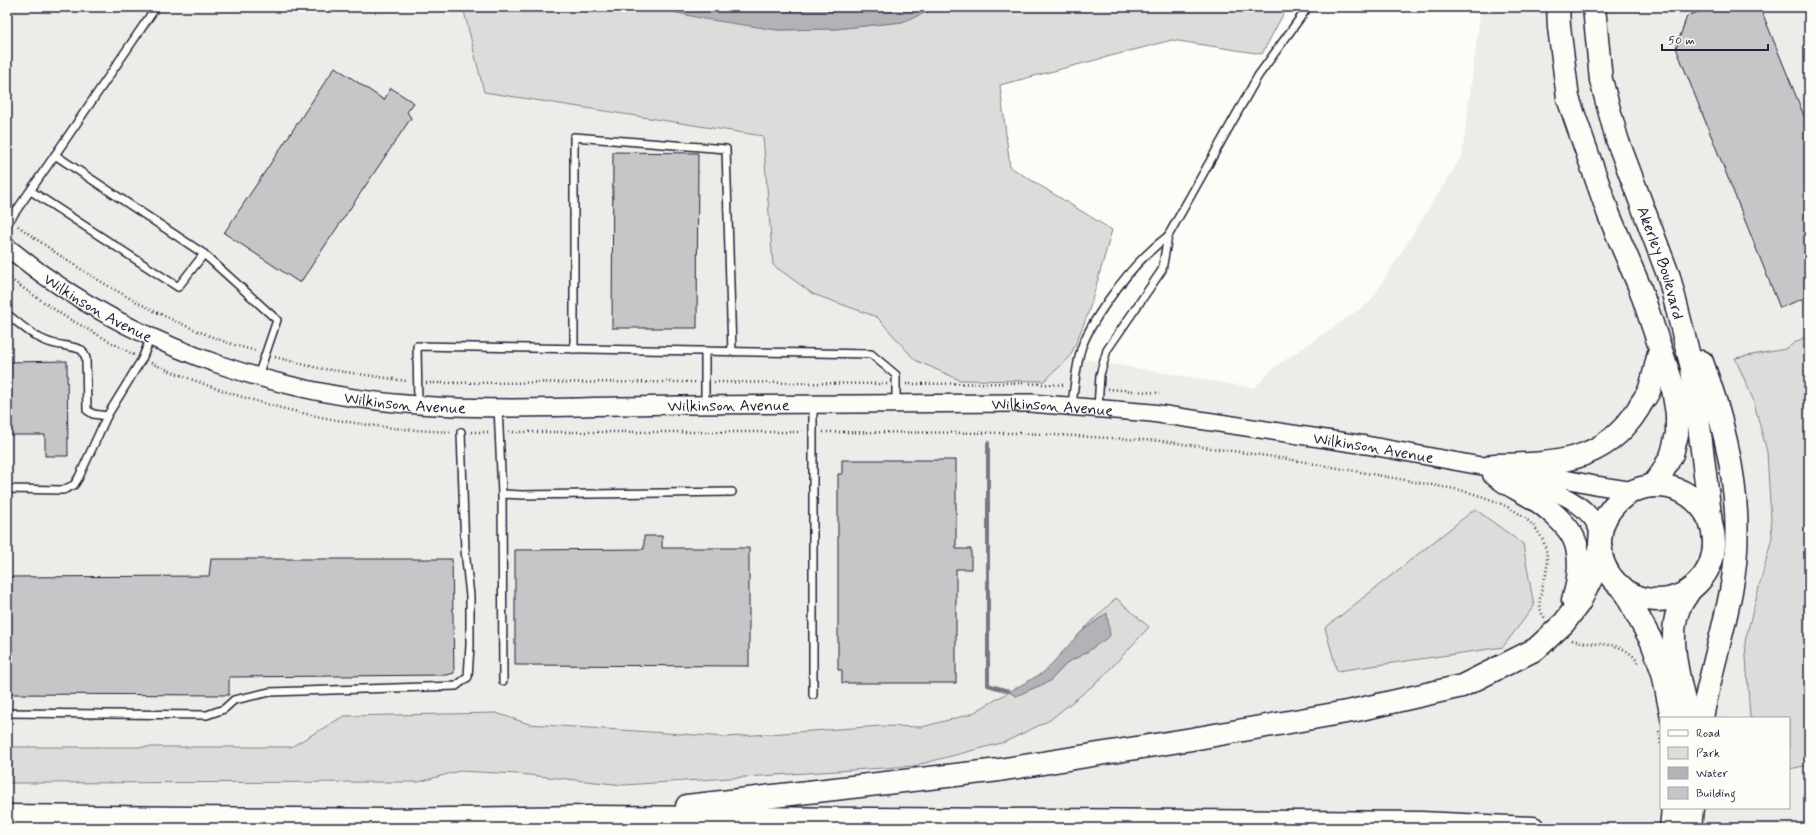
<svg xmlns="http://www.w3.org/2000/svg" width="1816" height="835" font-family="Mynerve,sans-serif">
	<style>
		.built { fill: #ecece9; fill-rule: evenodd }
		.green { fill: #dddcdb; stroke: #807f8b }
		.water { fill: #b2b2b7; stroke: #787885 }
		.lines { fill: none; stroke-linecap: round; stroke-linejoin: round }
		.stream { stroke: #787885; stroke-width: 4 }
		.building { fill: #c6c6c8; stroke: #22223b }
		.service-casing { stroke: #22223b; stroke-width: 10 }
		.tertiary-casing { stroke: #22223b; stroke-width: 20 }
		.primary-casing { stroke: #22223b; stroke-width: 25 }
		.motorway-casing { stroke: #22223b; stroke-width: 25 }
		.path { stroke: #22223b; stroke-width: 2.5; stroke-dasharray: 1 3; stroke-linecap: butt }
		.service { stroke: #fdfcf7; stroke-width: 7 }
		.tertiary { stroke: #fdfcf7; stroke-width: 17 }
		.primary { stroke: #fdfcf7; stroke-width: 22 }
		.motorway { stroke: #fdfcf7; stroke-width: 22 }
		.labels { text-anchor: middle; stroke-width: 3; stroke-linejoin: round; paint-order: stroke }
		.street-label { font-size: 16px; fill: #22223b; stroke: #fdfcf7 }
	</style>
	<rect width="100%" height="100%" fill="#fdfcf7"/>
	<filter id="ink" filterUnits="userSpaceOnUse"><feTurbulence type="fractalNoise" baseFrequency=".025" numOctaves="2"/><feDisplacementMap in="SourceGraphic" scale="8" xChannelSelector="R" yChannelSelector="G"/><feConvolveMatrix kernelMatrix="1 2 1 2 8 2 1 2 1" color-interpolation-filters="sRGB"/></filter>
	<g filter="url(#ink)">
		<!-- built -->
		<path class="built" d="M7 7H463L484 92 763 136 773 265 813 294 877 317 915 360 960 380 1044 381 1070 357 1254 388 1275 367 1370 302 1462 156 1481 7H1809V334L1785 349 1736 358 1753 399 1767 452 1772 537 1745 641 1750 718H1661V808H1789V769L1809 765V828H290L7 822V783L419 782 459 771 519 774 1050 720 1101 679 1116 598 1044 672 971 714 922 727 881 726 727 737 529 724 496 713 344 716 292 747H7ZM1475 509 1523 544 1534 606Z"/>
		<!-- green -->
		<g class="green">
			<polygon points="463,7 661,7 669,11 777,30 835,29 902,22 940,7 1287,7 1262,54 1172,40 1000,85 1010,167 1112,230 1088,314 1070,357 1044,381 960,380 915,360 877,317 813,294 773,265 763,136 484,92"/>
			<polygon points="1809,334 1809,765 1789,769 1789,718 1750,718 1745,641 1772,537 1767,452 1753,399 1735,358 1785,349"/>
			<polygon points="1475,509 1523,544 1534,606 1503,647 1337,671 1325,628"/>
			<polygon points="1116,598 1149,627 1101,679 1050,720 1005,742 913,766 624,785 519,774 459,771 419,782 7,783 7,747 291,747 344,716 496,713 529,724 727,737 881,726 922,727 971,714 1009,692 1016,696 1050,681 1068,662 1084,654 1107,613 1081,632"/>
		</g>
		<!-- water -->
		<g class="water">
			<polygon points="661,7 940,7 902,22 835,29 777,30 704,19 669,11"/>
			<polygon points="1107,613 1110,636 1084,654 1068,662 1050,681 1016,696 1009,692 1044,672 1081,632"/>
		</g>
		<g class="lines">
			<!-- stream -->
			<polyline class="stream" points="988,443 988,685 1008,691"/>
		</g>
		<!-- building -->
		<g class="building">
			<polygon points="1711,7 1760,7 1809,128 1809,296 1780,308 1676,48 1687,16"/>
			<polygon points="335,67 384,100 391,88 414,103 407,112 411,118 300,283 224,233"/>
			<polygon points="613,152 698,153 697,328 612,328"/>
			<polygon points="67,361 68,456 45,456 45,435 7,435 7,362"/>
			<polygon points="842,460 956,460 956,549 971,549 971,569 956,569 956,683 842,683 842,670 838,670 838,474 842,474"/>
			<polygon points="644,536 662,536 662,548 749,548 749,666 515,665 515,550 644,549"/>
			<polygon points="211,559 452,559 454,673 447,675 229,677 229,695 7,694 7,577 209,576"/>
		</g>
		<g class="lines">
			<!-- service casing -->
			<g class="service-casing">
				<g id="service">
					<polyline points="55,155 156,7"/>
					<polyline points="31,191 178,287 204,254"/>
					<polyline points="7,224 55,155 204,254 277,320 258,376"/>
					<path d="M7 314C19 323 32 336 46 341 57 346 70 345 82 350L86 358 87 410 93 414 107 416"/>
					<polyline points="574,349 574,137 726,149 732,352"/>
					<polyline points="705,351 705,404"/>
					<polyline points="418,405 417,346 871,354 896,375 896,405"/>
					<path d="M1072 406C1074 387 1076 367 1081 349 1090 322 1125 275 1145 256 1152 249 1160 242 1168 236"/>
					<polyline points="498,407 502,494 503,681"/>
					<polyline points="1098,408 1100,375 1107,350 1162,270 1168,236 1258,76 1308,7"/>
					<polyline points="7,489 63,490 74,485 79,477 107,416 142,359 151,337"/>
					<polyline points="502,494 522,495 732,492"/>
					<polyline points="813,695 813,405"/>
					<polyline points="7,713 207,715 224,709 234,700 270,692 456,686 468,677 470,645 470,596 465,550 461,432"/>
				</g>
			</g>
			<!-- tertiary casing -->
			<g class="tertiary-casing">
				<g id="tertiary">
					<path id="s1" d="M7 247C20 257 32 267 45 276 153 352 286 396 418 405 504 411 592 406 679 405 796 404 913 404 1030 403L1152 413 1366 445 1481 466 1494 465 1595 485 1634 491"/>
					<path d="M1512 479C1540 487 1571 493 1590 516 1595 521 1598 529 1601 536"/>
				</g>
			</g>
			<!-- primary casing -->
			<g class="primary-casing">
				<g id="primary">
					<polyline points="1558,7 1559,27 1568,98 1609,215 1640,288 1672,383 1677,414 1677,434 1672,454 1662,473 1652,486"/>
					<path id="s2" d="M1594 7 1601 80 1617 139 1669 277 1692 368 1711 523"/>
					<path d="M1702 362C1729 434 1746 514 1731 591 1723 633 1710 675 1702 718"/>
					<path d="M1494 465C1552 464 1604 464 1638 409 1641 403 1646 397 1649 391 1654 378 1656 363 1660 349"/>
					<circle cx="1657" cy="543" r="57"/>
					<polyline points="1622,587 1652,642 1663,673 1672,718"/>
					<path d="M1688 718C1681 686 1666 639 1679 608 1682 602 1686 596 1690 590"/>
					<polyline points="1671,828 1673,808"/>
					<polyline points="1690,828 1692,808"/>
				</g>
			</g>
			<!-- motorway casing -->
			<g class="motorway-casing">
				<g id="motorway">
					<path d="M1494 474C1506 484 1520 490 1533 498 1546 506 1568 525 1574 539 1582 556 1579 582 1573 600"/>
					<polyline points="687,806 999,770 1192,739 1352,711 1462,686 1536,649 1564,623 1579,603 1593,575 1601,550"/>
					<polyline points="7,816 385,820 589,817 1187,821 1421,823 1533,828"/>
				</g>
			</g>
			<!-- path -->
			<g class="path">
				<path d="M18 226C73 266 128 301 191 328 212 337 234 346 257 351"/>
				<polyline points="7,277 64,316 134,355"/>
				<polyline points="275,357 318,368 407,381"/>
				<path d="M151 363C251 406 344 428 452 432"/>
				<polyline points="714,382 887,384"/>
				<polyline points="426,383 695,382"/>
				<polyline points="906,384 1018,383 1065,385"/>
				<polyline points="1108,389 1160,393"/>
				<polyline points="471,432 490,432"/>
				<polyline points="509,432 804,432"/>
				<path d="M823 432 1021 433 1162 441 1288 459 1460 490C1501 501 1556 520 1546 574 1543 588 1534 605 1545 618"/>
				<path d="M1572 640C1599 648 1622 637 1640 665"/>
				<polyline points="1659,731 1661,747"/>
				<polyline points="1660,796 1661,785"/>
			</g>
			<!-- service -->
			<use href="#service" class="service"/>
			<!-- tertiary -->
			<use href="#tertiary" class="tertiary"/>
			<!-- primary -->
			<use href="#primary" class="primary"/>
			<!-- motorway -->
			<use href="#motorway" class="motorway"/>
		</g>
	</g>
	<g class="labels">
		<!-- street labels -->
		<g class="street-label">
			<text dy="6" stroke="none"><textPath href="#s2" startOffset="266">Akerley Boulevard</textPath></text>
			<text dy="6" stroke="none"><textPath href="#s1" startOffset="110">Wilkinson Avenue</textPath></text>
			<text dy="6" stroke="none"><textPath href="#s1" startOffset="434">Wilkinson Avenue</textPath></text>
			<text dy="6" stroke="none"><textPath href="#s1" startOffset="758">Wilkinson Avenue</textPath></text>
			<text dy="6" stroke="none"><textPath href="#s1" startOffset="1082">Wilkinson Avenue</textPath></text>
			<text dy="6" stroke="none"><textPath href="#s1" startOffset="1406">Wilkinson Avenue</textPath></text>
		</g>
	</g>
	<!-- margin -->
	<rect width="1816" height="835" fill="none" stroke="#fdfcf7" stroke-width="24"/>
	<rect x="12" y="12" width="1792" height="811" fill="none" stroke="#22223b" stroke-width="1.5" filter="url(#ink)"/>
	<!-- legend -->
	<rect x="1660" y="717" width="130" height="92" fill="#fdfcf7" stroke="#a5a5ac"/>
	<rect x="1668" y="730" width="20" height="6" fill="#fdfcf7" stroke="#a5a5ac"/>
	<text x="1696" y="737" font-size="12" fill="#22223b">Road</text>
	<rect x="1668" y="747" width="20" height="12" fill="#dddcdb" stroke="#a5a5ac"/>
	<text x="1696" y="757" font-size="12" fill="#22223b">Park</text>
	<rect x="1668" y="767" width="20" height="12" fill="#b2b2b7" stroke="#a5a5ac"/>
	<text x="1696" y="777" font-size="12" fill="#22223b">Water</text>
	<rect x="1668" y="787" width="20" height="12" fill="#c6c6c8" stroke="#a5a5ac"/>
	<text x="1696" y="797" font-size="12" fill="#22223b">Building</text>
	<!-- scale -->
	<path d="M1662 44v6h106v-6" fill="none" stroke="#22223b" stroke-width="2"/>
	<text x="1668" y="44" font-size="12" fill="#22223b" stroke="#fdfcf7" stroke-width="3" paint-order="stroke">50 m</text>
</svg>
